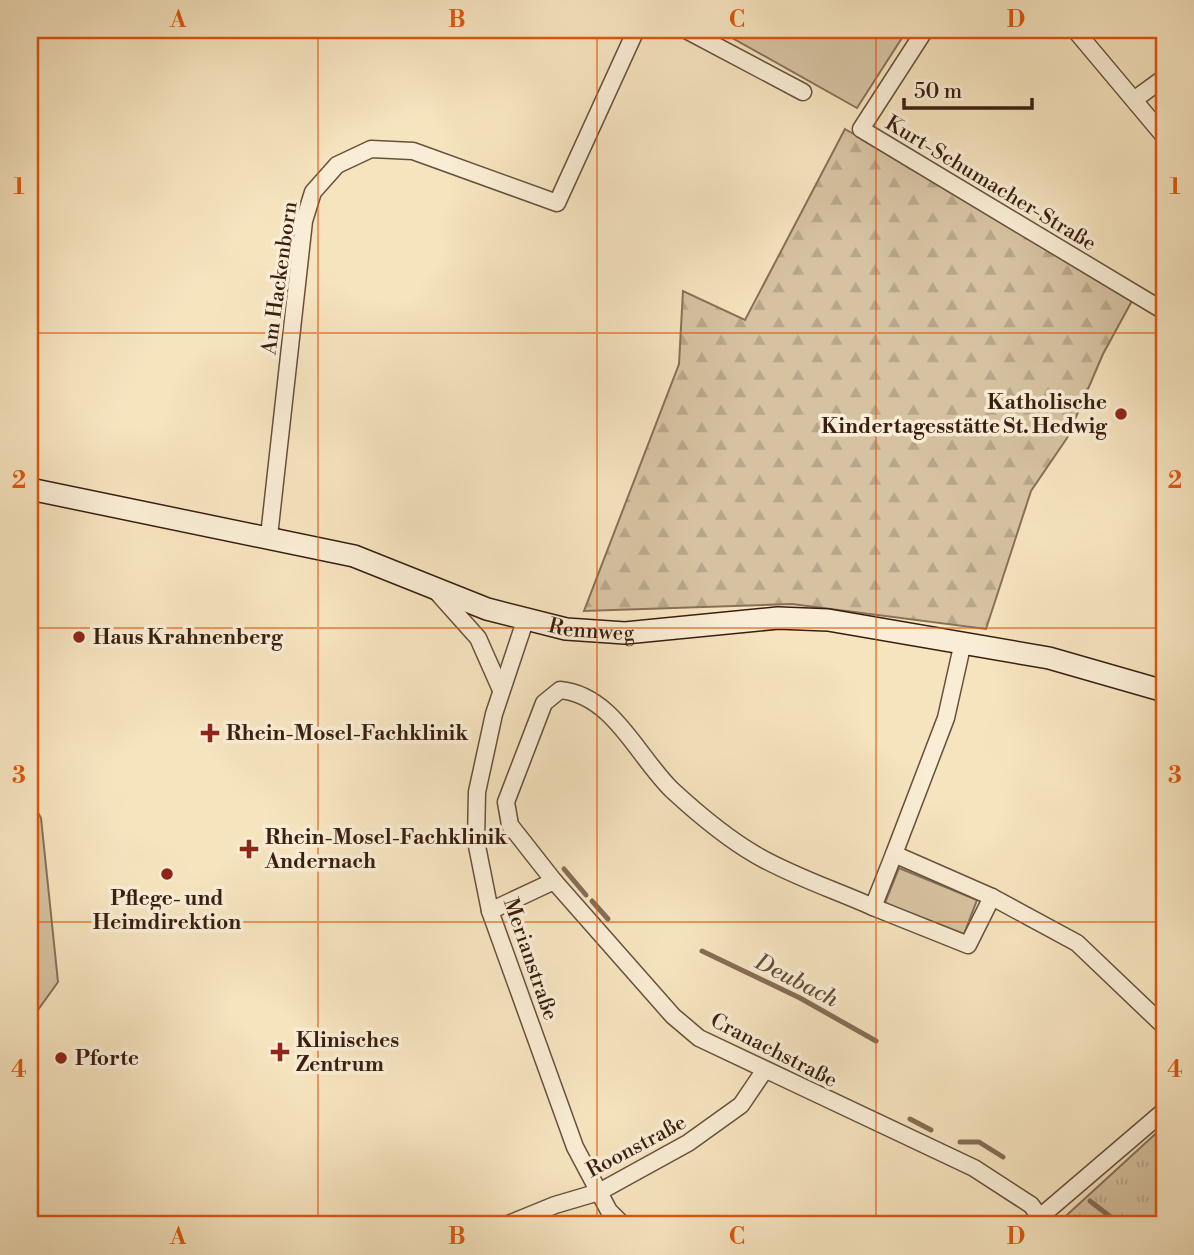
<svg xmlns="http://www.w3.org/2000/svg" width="1194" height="1255" font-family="'Libre Bodoni',serif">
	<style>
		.grass { fill: url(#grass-tufts); stroke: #887059; stroke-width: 2 }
		.forest { fill: url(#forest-firs); stroke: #887059; stroke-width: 2 }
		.green { fill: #d6c2a1; stroke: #887059; stroke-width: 2 }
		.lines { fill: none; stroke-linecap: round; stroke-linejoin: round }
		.stream { stroke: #846d56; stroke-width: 5 }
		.street-casing { stroke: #68503c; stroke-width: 19 }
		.secondary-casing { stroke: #391e11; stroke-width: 24 }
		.street { stroke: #f9edd5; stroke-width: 16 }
		.secondary { stroke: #f9edd5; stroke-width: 21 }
		.grid { fill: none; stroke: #df560c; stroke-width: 2; stroke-opacity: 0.55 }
		.poi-dot { fill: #8f2418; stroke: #f9edd5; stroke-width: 2.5 }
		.labels { text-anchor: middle; stroke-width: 7; stroke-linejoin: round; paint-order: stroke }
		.street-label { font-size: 21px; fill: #391e11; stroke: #f9edd5 }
		.poi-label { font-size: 21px; font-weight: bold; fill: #391e11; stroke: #f9edd5; text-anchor: start }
		.water-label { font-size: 23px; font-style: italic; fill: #654c39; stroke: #f9edd5 }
		.neatline { fill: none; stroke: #df560c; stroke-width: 2.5 }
		.grid-label { font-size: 23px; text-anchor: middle; font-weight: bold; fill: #df560c }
	</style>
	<defs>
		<pattern id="grass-tufts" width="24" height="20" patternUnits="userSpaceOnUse" patternTransform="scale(1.75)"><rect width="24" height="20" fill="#d6c2a1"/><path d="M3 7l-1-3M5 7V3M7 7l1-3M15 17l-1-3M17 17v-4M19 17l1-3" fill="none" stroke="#b8a68a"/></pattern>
		<pattern id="forest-firs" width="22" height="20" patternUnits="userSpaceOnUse" patternTransform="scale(1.75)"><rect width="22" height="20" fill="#d6c2a1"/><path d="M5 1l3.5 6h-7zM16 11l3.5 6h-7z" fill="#b8a68a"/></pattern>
	</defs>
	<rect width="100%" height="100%" fill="#f6e4bf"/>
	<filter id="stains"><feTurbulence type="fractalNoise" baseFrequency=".00286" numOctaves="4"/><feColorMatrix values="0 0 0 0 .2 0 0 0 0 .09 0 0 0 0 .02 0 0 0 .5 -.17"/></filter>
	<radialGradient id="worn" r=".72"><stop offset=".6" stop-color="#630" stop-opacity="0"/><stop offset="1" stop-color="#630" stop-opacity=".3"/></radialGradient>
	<!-- grass -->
	<polygon class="grass" points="1164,1126 1164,1225 1056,1225"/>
	<!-- forest -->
	<polygon class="forest" points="845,129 1133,299 1103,354 1067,438 1031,491 986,629 792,604 584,611 679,364 683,291 745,320"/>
	<!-- green -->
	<g class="green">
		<polygon points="718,30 907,30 857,108"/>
		<polygon points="30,798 41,818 58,982 30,1021"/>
		<polygon points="899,868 977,900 964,934 885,903"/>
	</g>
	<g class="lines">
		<!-- stream -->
		<g class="stream">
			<polyline points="564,869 586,895"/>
			<polyline points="592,901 608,919"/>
			<polyline points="702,951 800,998 876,1041"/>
			<polyline points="910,1119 931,1130"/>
			<polyline points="960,1142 979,1142 1003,1157"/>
			<polyline points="1090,1201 1121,1225"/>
		</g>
		<!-- street casing -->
		<g class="street-casing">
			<g id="street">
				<polyline points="686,30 803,92"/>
				<polyline points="925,30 861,129 1164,311"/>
				<polyline points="1075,30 1164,136"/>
				<polyline points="1135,99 1164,78"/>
				<polyline points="269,536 304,221 313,192 337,165 371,149 413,151 557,203 636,30"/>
				<polyline points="436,591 478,638 501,690"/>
				<polyline points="525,621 494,714 477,792 476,841 490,911 575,1147 609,1211 623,1225"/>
				<polyline points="894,854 946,718 963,642"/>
				<path d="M554 881 510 825 506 802 544 703 560 690C613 695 637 756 672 790 698 814 725 837 756 855 792 876 835 890 873 907L894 854 992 897 1077 943 1164 1026"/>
				<polyline points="873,907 968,945 992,897"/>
				<polyline points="490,911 554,881 673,1016 699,1038 974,1168 1031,1205 1040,1217"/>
				<polyline points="506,1225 555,1205 599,1192 688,1143 741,1105 764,1071"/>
				<polyline points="1038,1225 1040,1217 1164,1111"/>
			</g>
		</g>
		<!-- secondary casing -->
		<g class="secondary-casing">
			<g id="secondary">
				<path id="s1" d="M30 489 354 556 487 609 566 629 625 633 778 618 828 620 1049 658 1164 691"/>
			</g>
		</g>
		<!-- street -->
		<use href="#street" class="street"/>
		<!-- secondary -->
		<use href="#secondary" class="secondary"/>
	</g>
	<!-- grid -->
	<path class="grid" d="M318 30V1225M597 30V1225M876 30V1225M30 333H1164M30 628H1164M30 922H1164"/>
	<!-- markers -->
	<g class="poi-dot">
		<circle cx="1121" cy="414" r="7"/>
		<circle cx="79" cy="637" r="7"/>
		<path d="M206.5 722.5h7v7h7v7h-7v7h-7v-7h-7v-7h7z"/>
		<path d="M245.5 838.5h7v7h7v7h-7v7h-7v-7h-7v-7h7z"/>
		<circle cx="167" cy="874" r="7"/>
		<path d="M276.5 1041.5h7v7h7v7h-7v7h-7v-7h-7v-7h7z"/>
		<circle cx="61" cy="1058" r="7"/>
	</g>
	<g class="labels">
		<!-- street labels -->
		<g class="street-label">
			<text transform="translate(991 183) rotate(31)" y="7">Kurt-Schumacher-Straße</text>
			<text transform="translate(279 278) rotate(-82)" y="7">Am Hackenborn</text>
			<text dy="7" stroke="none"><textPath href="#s1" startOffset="581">Rennweg</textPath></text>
			<text transform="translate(531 959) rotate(71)" y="7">Merianstraße</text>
			<text transform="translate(774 1050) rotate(27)" y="7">Cranachstraße</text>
			<text transform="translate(636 1146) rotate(-28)" y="7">Roonstraße</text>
		</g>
		<!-- poi labels -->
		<g class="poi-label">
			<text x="1107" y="409" text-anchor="end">Katholische<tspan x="1107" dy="24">Kindertagesstätte St. Hedwig</tspan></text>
			<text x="93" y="644">Haus Krahnenberg</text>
			<text x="226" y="740">Rhein-Mosel-Fachklinik</text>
			<text x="265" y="844">Rhein-Mosel-Fachklinik<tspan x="265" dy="24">Andernach</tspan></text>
			<text x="167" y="905" text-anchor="middle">Pflege- und<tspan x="167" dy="24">Heimdirektion</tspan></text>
			<text x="296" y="1047">Klinisches<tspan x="296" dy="24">Zentrum</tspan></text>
			<text x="75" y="1065">Pforte</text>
		</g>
		<!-- water labels -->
		<g class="water-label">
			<text transform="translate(797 980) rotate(27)" y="8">Deubach</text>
		</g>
	</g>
	<!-- margin -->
	<rect width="1194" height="1255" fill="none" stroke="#f6e4bf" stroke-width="77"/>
	<!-- scale -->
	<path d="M904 98v10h128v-10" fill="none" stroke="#391e11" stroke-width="3.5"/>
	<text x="914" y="98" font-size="21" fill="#391e11" stroke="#f9edd5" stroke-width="5" paint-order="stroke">50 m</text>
	<rect x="38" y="38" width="1118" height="1178" class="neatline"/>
	<g class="grid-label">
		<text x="178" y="27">A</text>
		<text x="457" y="27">B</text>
		<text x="737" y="27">C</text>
		<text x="1016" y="27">D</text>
		<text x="19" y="194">1</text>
		<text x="1175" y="194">1</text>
		<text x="19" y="488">2</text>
		<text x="1175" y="488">2</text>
		<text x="19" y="783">3</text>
		<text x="1175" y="783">3</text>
		<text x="19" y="1077">4</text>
		<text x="1175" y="1077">4</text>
		<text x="178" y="1244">A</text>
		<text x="457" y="1244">B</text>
		<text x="737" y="1244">C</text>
		<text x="1016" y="1244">D</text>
	</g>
	<rect width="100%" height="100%" filter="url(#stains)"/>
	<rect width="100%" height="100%" fill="url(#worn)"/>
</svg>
